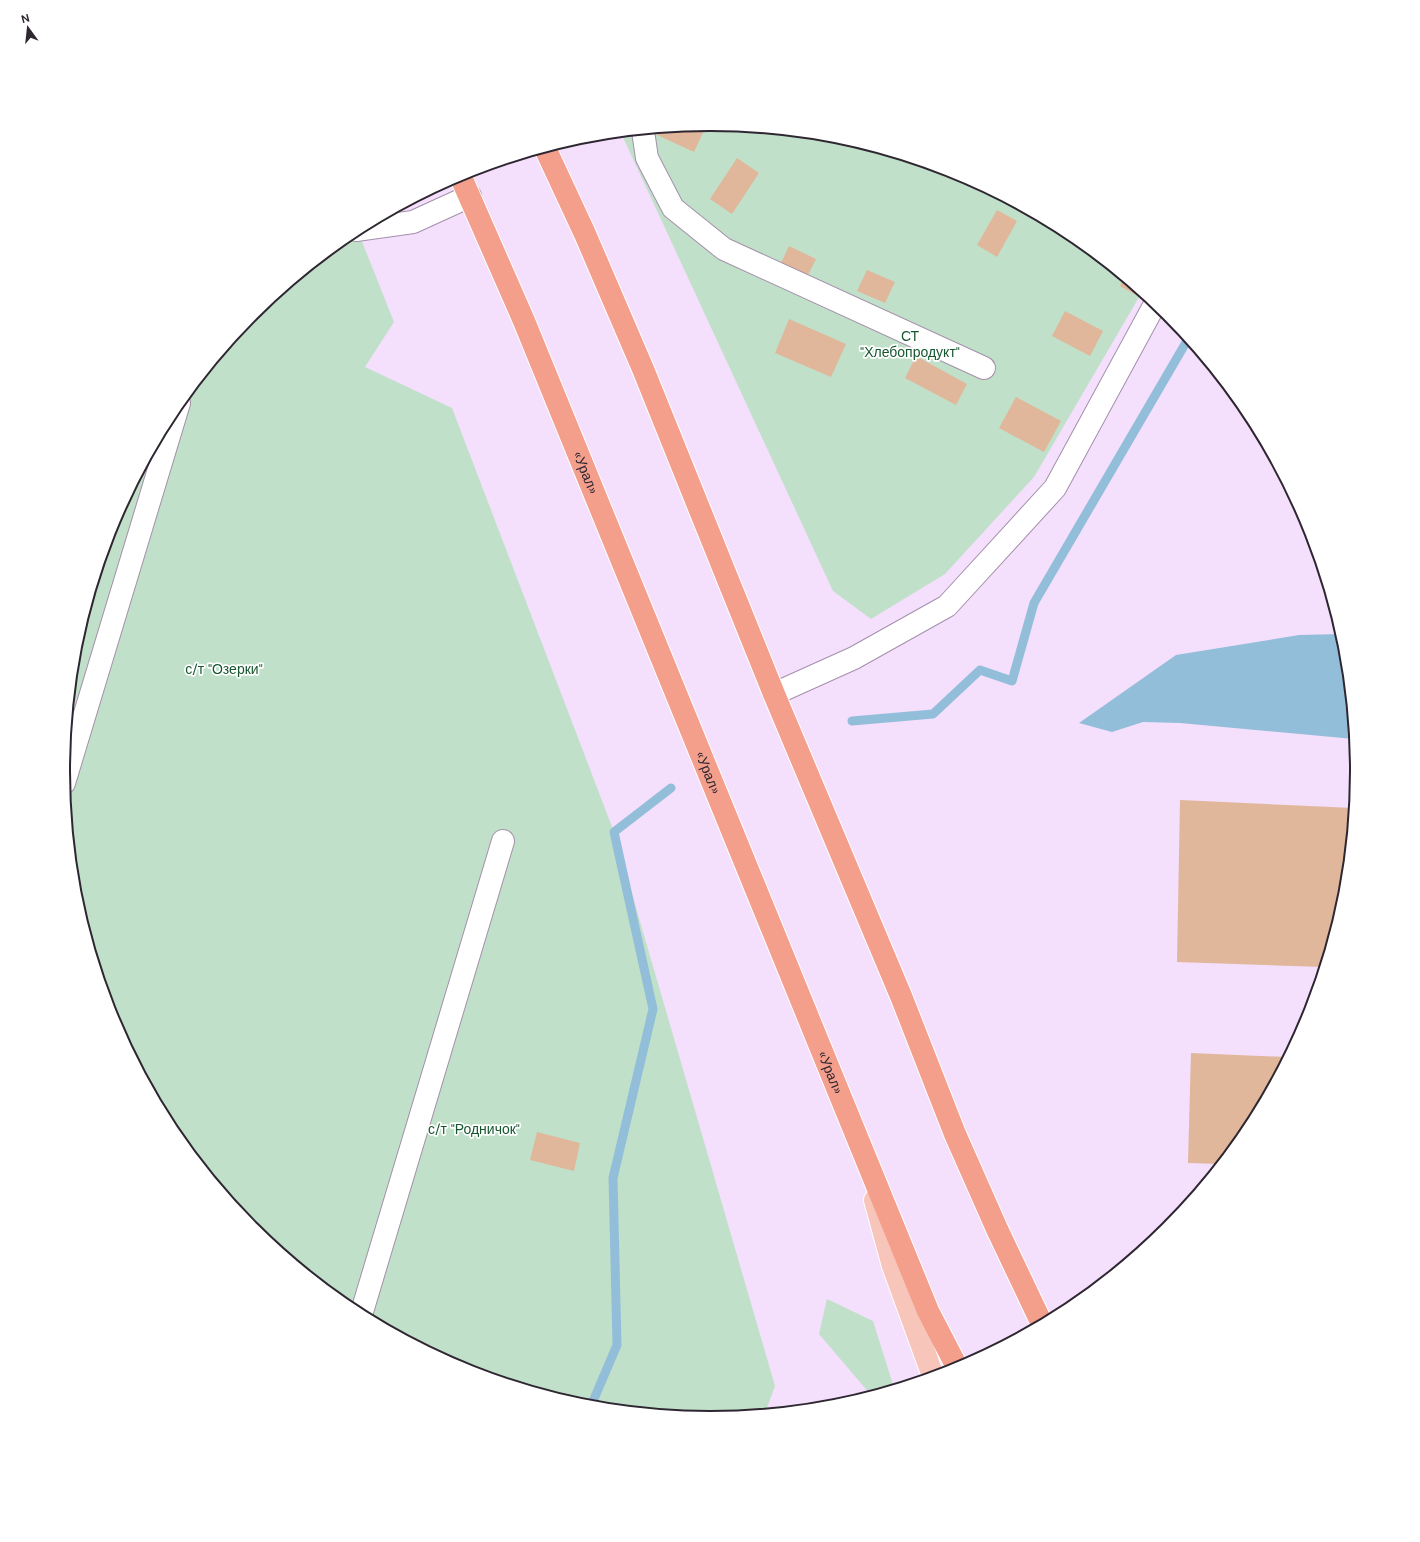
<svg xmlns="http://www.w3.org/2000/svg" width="1420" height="1542" font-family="'DM Sans',sans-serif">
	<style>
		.green { fill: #c1e0c9 }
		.water { fill: #93beda }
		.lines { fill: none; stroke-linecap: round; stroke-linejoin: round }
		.stream { stroke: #93beda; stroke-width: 9 }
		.building { fill: #e0b79b }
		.minor-casing { stroke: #a490ab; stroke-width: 24 }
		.major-casing { stroke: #fff; stroke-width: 24 }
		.highway-casing { stroke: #fff; stroke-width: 24 }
		.minor { stroke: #fff; stroke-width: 22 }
		.major { stroke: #f8c5ba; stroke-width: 22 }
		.highway { stroke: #f49f8c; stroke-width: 22 }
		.labels { text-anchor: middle; stroke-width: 3.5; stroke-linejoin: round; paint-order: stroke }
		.park-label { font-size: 14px; fill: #15562f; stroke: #fff }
		.street-label { font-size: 14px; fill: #2e2631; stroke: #fff }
		.rim { fill: none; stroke: #2e2631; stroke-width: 2 }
	</style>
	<rect width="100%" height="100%" fill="#f4dffc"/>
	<!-- green -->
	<g class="green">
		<polygon points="710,124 836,136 958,173 1070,233 1142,292 1034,477 945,574 871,619 833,591 621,133"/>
		<polygon points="357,229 394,322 365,367 452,408 614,832 775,1386 765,1413 710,1418 584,1406 462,1369 350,1309 252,1228 172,1130 112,1018 75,897 63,771 75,645 112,523 172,411 253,313"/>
		<polygon points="827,1299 873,1321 894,1388 871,1395 819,1334"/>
	</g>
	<!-- water -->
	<polygon class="water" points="1341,634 1345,645 1354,739 1180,723 1143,722 1112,732 1079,723 1176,655 1299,635"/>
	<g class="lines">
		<!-- stream -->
		<g class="stream">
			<polyline points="852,721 933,714 980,670 1012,681 1034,603 1188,339"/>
			<polyline points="591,1406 617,1345 613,1178 653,1009 614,832 671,788"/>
		</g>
	</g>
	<!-- building -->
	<g class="building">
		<polygon points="707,124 694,152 657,135 660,129"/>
		<polygon points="737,158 759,173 732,214 710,199"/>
		<polygon points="997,210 1017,221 997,257 977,245"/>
		<polygon points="789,246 816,259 808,275 781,263"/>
		<polygon points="867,270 895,282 885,303 857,291"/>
		<polygon points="1124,278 1139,290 1136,295 1120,286"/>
		<polygon points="1065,311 1103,331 1090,356 1052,336"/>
		<polygon points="789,319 846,344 831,377 775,353"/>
		<polygon points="916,356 967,384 956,405 905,378"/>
		<polygon points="1016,397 1061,421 1044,452 999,428"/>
		<polygon points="110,530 116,532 103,567 99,566"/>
		<polygon points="1180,800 1353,808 1345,897 1323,967 1177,962"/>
		<polygon points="1191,1053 1287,1057 1248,1131 1220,1164 1188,1163"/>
		<polygon points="537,1132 580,1143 574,1171 530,1160"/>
	</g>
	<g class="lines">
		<!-- minor casing -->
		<g class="minor-casing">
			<g id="minor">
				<polyline points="643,131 647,158 673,208 724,249 984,368"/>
				<polyline points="356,230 413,222 470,196"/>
				<polyline points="774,694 854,658 947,606 1055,488 1155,304"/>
				<polyline points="64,783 179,403"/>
				<polyline points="361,1315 503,841"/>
			</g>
		</g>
		<!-- major casing -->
		<g class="major-casing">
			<polyline id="major" points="875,1200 893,1266 933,1376"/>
		</g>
		<!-- highway casing -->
		<g class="highway-casing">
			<g id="highway">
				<polyline points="545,148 585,234 643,369 774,694 901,996 955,1134 997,1229 1042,1324"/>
				<path id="s1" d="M460 175 524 321 928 1311 958 1369"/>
			</g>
		</g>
		<!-- minor -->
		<use href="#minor" class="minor"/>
		<!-- major -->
		<use href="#major" class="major"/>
		<!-- highway -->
		<use href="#highway" class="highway"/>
	</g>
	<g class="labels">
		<!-- park labels -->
		<g class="park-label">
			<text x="910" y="341">СТ<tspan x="910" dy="16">"Хлебопродукт"</tspan></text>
			<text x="224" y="674">с/т "Озерки"</text>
			<text x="474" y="1134">с/т "Родничок"</text>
		</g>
		<!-- street labels -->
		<g class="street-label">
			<text dy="5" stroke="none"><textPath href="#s1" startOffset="323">«Урал»</textPath></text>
			<text dy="5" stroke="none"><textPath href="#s1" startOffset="647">«Урал»</textPath></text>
			<text dy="5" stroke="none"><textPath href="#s1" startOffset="971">«Урал»</textPath></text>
		</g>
	</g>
	<!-- crop -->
	<path d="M0 0H1420V1542H0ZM70 771a640 640 0 1 1 1280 0a640 640 0 1 1-1280 0Z" fill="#fff" fill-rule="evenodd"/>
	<path class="rim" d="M70 771a640 640 0 1 1 1280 0a640 640 0 1 1-1280 0Z"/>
	<!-- north arrow -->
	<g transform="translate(28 28) rotate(345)" stroke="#ffffff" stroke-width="3" paint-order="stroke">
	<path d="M0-3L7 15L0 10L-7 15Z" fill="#2e2631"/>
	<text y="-6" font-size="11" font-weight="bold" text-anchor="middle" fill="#2e2631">N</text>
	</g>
</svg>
